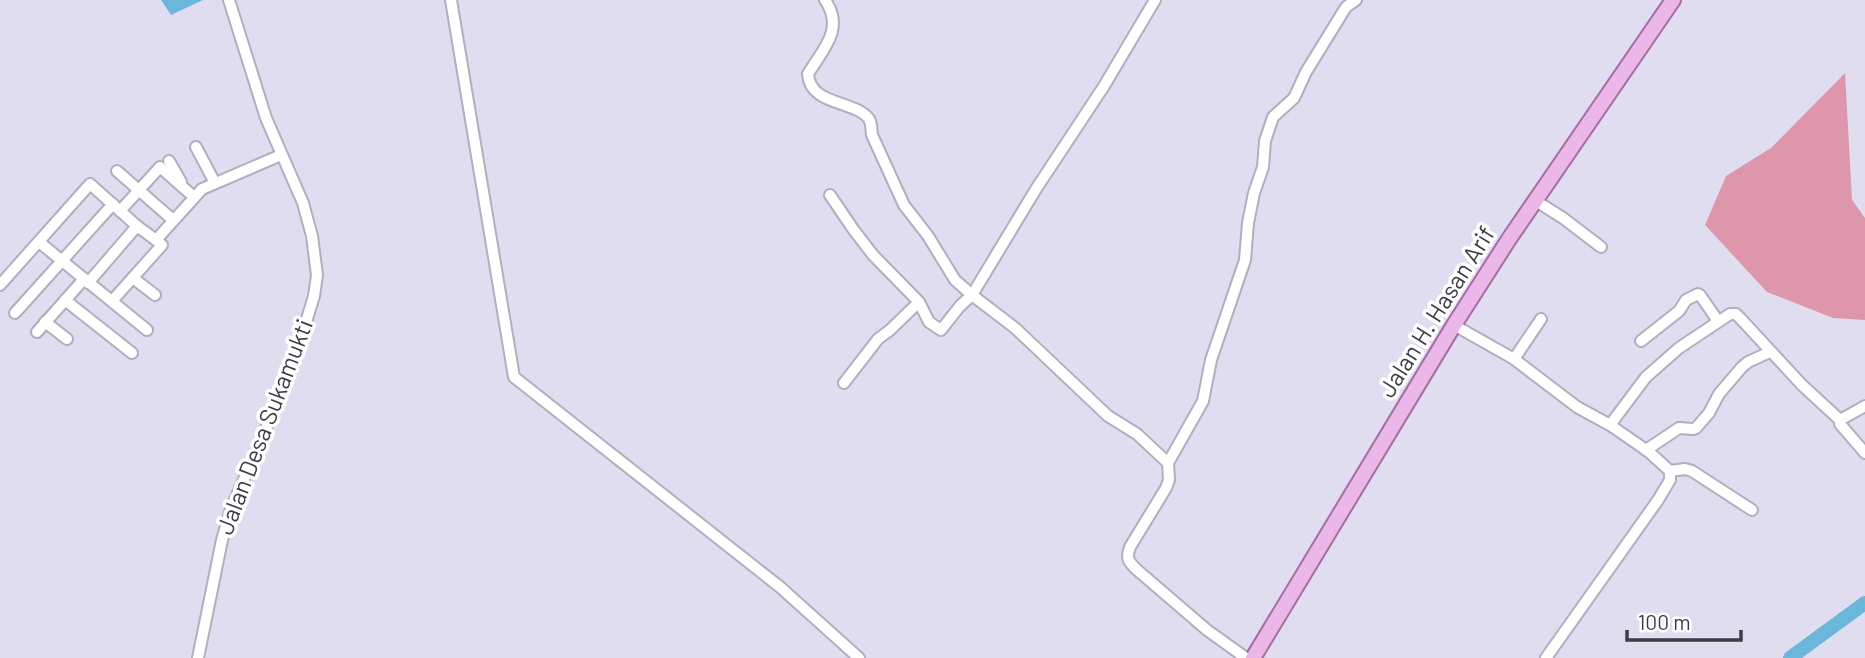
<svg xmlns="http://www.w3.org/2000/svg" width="1865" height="658" font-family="Barlow,sans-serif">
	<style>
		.green { fill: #de96aa }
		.water { fill: #6bb7db }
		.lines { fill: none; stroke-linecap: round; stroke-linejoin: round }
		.river { stroke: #6bb7db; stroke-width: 14 }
		.minor-casing { stroke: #b2aec0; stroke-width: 14 }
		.major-casing { stroke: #a66ca4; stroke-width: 18 }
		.minor { stroke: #fff; stroke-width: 10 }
		.major { stroke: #ebb6e8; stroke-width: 14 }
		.labels { text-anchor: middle; stroke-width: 7; stroke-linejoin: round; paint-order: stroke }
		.street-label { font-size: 24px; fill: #3d3c43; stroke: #fff }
	</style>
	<rect width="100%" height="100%" fill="#e1ddf0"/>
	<!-- green -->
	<polygon class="green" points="1845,73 1852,200 1865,218 1865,320 1833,318 1767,292 1705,225 1726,176 1771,148"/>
	<!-- water -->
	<polygon class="water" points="161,0 203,0 171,15"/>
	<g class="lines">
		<!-- river -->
		<polyline class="river" points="1790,658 1865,603"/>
		<!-- minor casing -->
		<g class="minor-casing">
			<g id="minor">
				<polyline points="451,0 514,377 780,587 859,658"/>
				<path d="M825 0C845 29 823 49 808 74 810 106 855 100 869 119 872 124 871 129 872 135L904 205 928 236 955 280 972 295 960 306 941 330 929 322 919 302 890 330 878 339 844 383"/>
				<polyline points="1155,0 1104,86 1036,189 972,295 1015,328 1108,416 1137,434 1168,463"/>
				<polyline points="196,147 215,183"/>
				<polyline points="169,161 181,182"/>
				<polyline points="117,171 173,220"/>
				<polyline points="830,195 853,229 873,255 919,302"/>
				<polyline points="1536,201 1563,218 1601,247"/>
				<polyline points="120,211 160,167 194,197"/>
				<polyline points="39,242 147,330"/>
				<polyline points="133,278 155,295"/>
				<polyline points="88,283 137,226 156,240 202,189 281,155"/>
				<polyline points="0,285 90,184 137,226"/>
				<polyline points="65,300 132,353"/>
				<polyline points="112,301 162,245 156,240"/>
				<polyline points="15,313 113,204"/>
				<polyline points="45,322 67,339"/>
				<polyline points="1454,325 1514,359 1577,407 1610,425 1649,452 1670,471 1670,480 1658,500 1546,658"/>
				<polyline points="37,332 84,279"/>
				<polyline points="1641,341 1679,311 1686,300 1698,294 1700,295 1718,321"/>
				<polyline points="1514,359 1541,319"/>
				<polyline points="1840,420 1840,424 1865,453"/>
				<polyline points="1610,425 1646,377 1679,348 1730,314 1736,314 1740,318 1802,385 1840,420 1865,406"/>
				<polyline points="1646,450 1679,428 1693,429 1696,428 1709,413 1719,394 1742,367 1748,362 1770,352"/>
				<polyline points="1670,471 1685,469 1692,471 1752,510"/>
				<polyline points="198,658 222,540 231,509 291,371 314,296 317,275 312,236 303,203 266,118 229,0"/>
				<path d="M1246 658 1207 630 1136 569C1128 561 1126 558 1130 547L1166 488 1169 480 1168 463 1203 401 1211 360 1245 260 1248 223 1254 193 1263 167 1265 141 1273 117 1294 98 1306 72 1346 7 1356 0"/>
			</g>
		</g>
		<!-- major casing -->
		<g class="major-casing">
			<polyline id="major" points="1253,658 1454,325 1509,239 1673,0"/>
		</g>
		<!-- minor -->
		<use href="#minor" class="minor"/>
		<!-- major -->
		<use href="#major" class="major"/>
	</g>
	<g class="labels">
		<!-- street labels -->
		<g class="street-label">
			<text transform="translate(1437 312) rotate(-58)" y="8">Jalan H. Hasan Arif</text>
			<text transform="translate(265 427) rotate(-69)" y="8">Jalan Desa Sukamukti</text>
		</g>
	</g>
	<!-- scale -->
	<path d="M1627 630v10h114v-10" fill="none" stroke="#3d3c43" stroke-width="3.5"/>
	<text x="1638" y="630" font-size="21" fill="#3d3c43" stroke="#ffffff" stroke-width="5" paint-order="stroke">100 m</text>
</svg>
